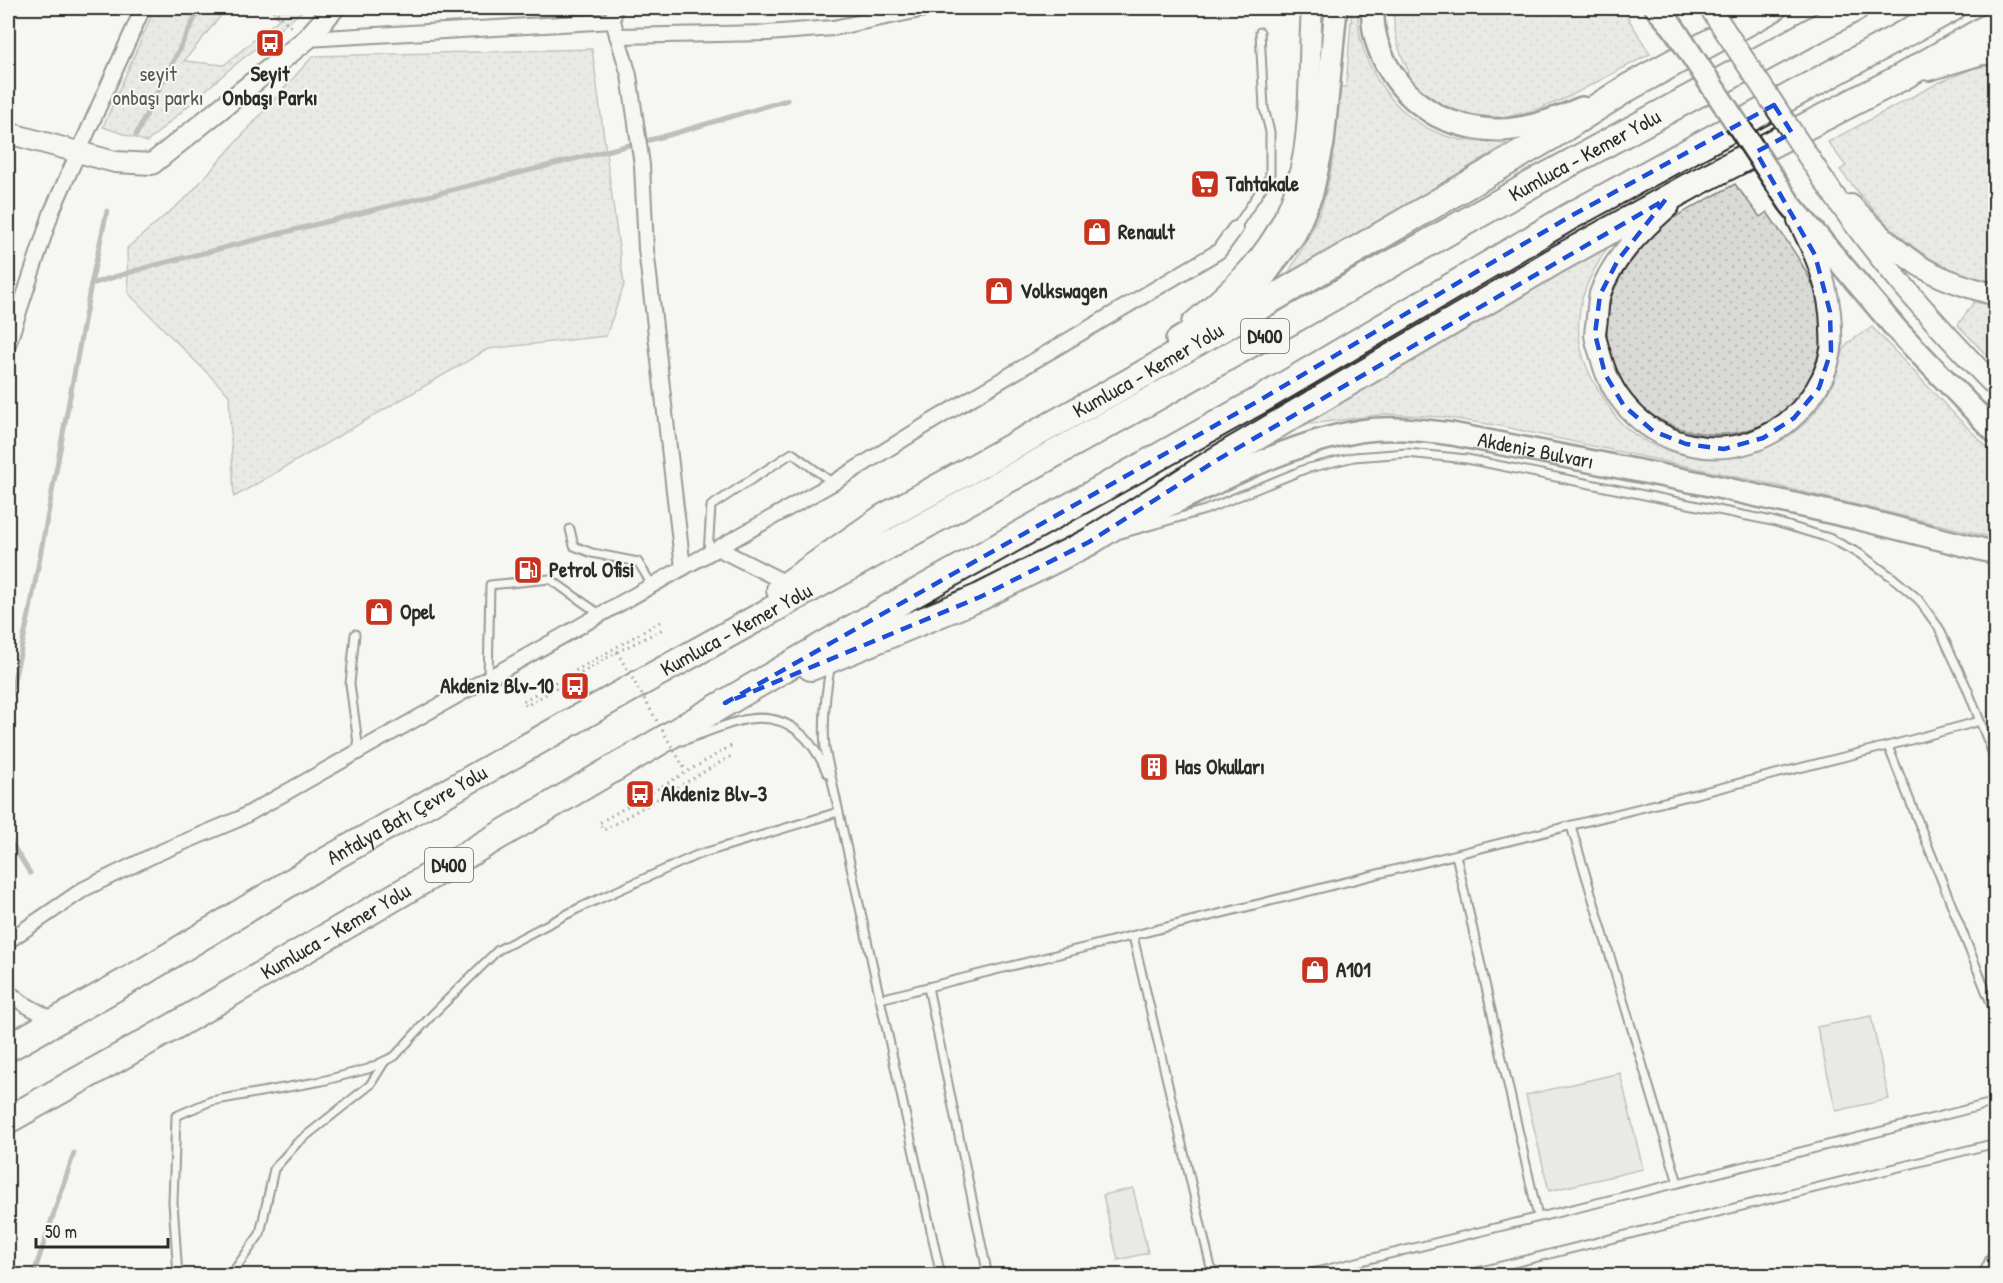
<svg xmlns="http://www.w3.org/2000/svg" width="2003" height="1283" font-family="'Patrick Hand',sans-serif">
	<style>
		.grass { fill: url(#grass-dots); stroke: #828280; stroke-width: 1.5 }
		.garden { fill: #d9d9d5; stroke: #828280; stroke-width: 1.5 }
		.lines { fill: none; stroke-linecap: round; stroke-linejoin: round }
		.stream { stroke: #7a7a78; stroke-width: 5 }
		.lane-casing { stroke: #2b2b2b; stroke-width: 11 }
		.street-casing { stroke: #2b2b2b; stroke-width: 18 }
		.secondary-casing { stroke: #2b2b2b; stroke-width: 24 }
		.primary-casing { stroke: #2b2b2b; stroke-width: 26 }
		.highway-casing { stroke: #2b2b2b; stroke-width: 30 }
		.path { stroke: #2b2b2b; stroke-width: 3; stroke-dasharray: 1.5 4.5; stroke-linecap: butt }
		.lane { stroke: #f6f6f2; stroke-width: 7 }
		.street { stroke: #f6f6f2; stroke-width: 14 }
		.secondary { stroke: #f6f6f2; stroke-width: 20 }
		.primary { stroke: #f6f6f2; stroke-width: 21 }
		.highway { stroke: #f6f6f2; stroke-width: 26 }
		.secondary-bridge-casing { stroke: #2b2b2b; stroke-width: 24; stroke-linecap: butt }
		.primary-bridge-casing { stroke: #2b2b2b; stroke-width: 26; stroke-linecap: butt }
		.path-bridge { stroke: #2b2b2b; stroke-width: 3; stroke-dasharray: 1.5 4.5; stroke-linecap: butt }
		.secondary-bridge { stroke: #f6f6f2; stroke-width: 20 }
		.primary-bridge { stroke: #f6f6f2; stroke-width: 21 }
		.marked { fill: none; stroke: #1d4ed8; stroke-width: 4.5; stroke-dasharray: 12 8; stroke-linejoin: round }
		.labels { text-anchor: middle; stroke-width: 4.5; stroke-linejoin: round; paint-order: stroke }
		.shield { fill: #f6f6f2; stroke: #686867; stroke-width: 1.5 }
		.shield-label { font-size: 20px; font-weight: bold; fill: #2b2b2b }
		.park-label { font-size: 21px; fill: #565656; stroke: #f6f6f2 }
		.poi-label { font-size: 21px; font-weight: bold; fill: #2b2b2b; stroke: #f6f6f2; text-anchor: start }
		.street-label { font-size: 21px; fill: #2b2b2b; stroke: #f6f6f2 }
	</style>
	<defs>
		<pattern id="grass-dots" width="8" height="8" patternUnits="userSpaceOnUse" patternTransform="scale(1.5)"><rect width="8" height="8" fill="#d9d9d5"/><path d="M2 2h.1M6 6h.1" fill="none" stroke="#babab7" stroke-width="1.8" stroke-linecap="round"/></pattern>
	</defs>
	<rect width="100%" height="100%" fill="#f6f6f2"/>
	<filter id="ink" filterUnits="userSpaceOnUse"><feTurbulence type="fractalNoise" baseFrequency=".0167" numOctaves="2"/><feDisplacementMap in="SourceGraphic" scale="12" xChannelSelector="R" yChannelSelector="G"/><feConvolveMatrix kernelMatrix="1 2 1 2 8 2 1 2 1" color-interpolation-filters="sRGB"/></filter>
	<g filter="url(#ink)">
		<!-- grass -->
		<g class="grass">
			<polygon points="155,8 227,8 184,61 224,65 279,19 270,8 306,8 231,68 147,142 103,127"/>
			<path d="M1352 8H1358C1356 62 1392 116 1443 135 1463 142 1486 142 1507 144L1286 278C1297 256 1312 234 1320 211 1335 171 1336 129 1340 87H1346Z"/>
			<path d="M1394 8H1622L1650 54 1570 96 1542 108 1504 118 1473 115 1451 110 1420 90 1405 75 1409 72C1398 50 1393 32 1394 8Z"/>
			<polygon points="592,49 624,285 606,336 488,349 234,497 229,395 128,293 127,248 188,196 313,56"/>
			<path d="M1995 65H1996L1995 282C1926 272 1882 223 1840 170L1846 166 1828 142 1938 83 1974 68Z"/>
			<path d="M1735 184 1760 217 1767 212C1787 242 1814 275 1821 311 1824 329 1821 348 1815 365 1774 479 1601 443 1607 323 1608 295 1620 272 1638 249 1642 244 1646 236 1652 232 1675 215 1709 199 1735 184Z"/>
			<path d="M1611 242C1596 265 1581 289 1579 317 1576 345 1586 371 1601 394 1607 404 1614 416 1622 424 1668 467 1732 463 1784 438 1808 427 1826 400 1836 376 1839 367 1841 354 1846 346 1851 339 1865 333 1872 327L1951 411 1995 455V538L1770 484 1500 426 1443 417 1386 414 1303 425Z"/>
			<polygon points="1974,302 1995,306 1995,364 1958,325"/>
		</g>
		<!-- garden -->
		<g class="garden">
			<polygon points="1871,1016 1889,1099 1836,1111 1817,1027"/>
			<polygon points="1620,1073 1643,1169 1549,1191 1526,1095"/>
			<polygon points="1133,1188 1148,1253 1118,1260 1103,1195"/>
		</g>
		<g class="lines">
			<!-- stream -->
			<g class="stream">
				<polyline points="136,135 200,8"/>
				<polyline points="91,284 107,211"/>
				<polyline points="8,706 29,615 91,284 148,267 669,135 787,100"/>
				<polyline points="8,838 30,873"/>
				<polyline points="33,1276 74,1153"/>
			</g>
			<!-- lane casing -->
			<g class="lane-casing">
				<g id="lane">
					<polyline points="1235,229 1270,176 1270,132 1264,108 1260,32"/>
					<polyline points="570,529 574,546 592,553 638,562 652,585"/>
					<polyline points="1121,534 1205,510 1305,469 1354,457 1407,453 1467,459 1772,521 1829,538 1860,554 1892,577 1918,599 1939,628 1967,688 1996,762"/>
					<polyline points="708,554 711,506 792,453 833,483"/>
					<polyline points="355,634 350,684 359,751"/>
					<path d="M831 664C825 693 823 720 825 749L941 1276"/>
					<polyline points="488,679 490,585 550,579 601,615"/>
					<path d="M682 741C700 735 732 721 749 719 789 713 813 739 827 773"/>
					<polyline points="1888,746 1996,1016"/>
					<polyline points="1571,826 1678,1183"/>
					<polyline points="1456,855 1538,1217"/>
					<polyline points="1133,936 1213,1276"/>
					<polyline points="928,987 988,1276"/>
					<polyline points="880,999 1907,741 1980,721"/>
					<polyline points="178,1276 173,1202 176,1116 211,1101 322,1081 368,1069 395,1056 432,1015 498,950 579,908 697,855 838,812"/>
					<polyline points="230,1276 260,1234 274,1169 297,1143 370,1085 385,1061"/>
					<polyline points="1300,1276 1678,1183 1996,1102"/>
					<polyline points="1461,1276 1996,1143"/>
					<polyline points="1982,1276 1996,1247"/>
				</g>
			</g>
			<!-- street casing -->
			<g class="street-casing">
				<g id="street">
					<polyline points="614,8 613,21 629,75 642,165 646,249 683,568"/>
					<polyline points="617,36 768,33 833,28 930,8"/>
					<polyline points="307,39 613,21"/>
					<polyline points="8,345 52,211 143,8"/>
					<polyline points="719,549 788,584"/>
					<polyline points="8,941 84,889 158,853 239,819 833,483 936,419 1219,251 1235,229"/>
					<polyline points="8,992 24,1004 55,1021"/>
				</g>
			</g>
			<!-- secondary casing -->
			<g class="secondary-casing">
				<g id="secondary">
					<polyline points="1929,70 1982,54 1996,54"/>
					<polyline points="8,133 115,162 152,164 307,39 334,8"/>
					<path d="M1823 179C1872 254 1933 322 1996 387"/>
					<path d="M1851 205C1873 227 1898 254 1925 269 1947 281 1971 288 1996 295"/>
					<path d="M1669 206C1643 229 1611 260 1600 294 1598 301 1598 310 1597 317 1597 323 1595 329 1595 335 1596 342 1599 350 1601 357 1625 452 1745 480 1806 403 1818 388 1828 370 1831 350 1832 343 1831 335 1831 327 1830 288 1816 255 1798 220"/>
					<path d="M1192 323C1227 293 1263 262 1283 220 1316 156 1307 77 1312 8"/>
				</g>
			</g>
			<!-- primary casing -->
			<g class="primary-casing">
				<g id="primary">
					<path d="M1373 8C1370 49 1397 91 1431 112 1447 123 1479 130 1498 130 1526 130 1557 119 1582 108"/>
					<polyline points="1656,8 1673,27"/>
					<polyline points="1790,204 1898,331 1996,433"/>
					<polyline points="1177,340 1221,313 1245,296 1264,277 1295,234 1312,193 1323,143 1336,8"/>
					<path id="s1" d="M1144 517C1214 485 1284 444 1360 431 1390 426 1422 430 1452 434L1705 484 1856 518 1996 553"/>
				</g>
			</g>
			<!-- highway casing -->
			<g class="highway-casing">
				<g id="highway">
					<path id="s2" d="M780 590 883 518 1126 384 1550 137 1629 87 1773 8"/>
					<polyline points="811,667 980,597 1089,542 1217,460 1558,259 1692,185 1900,78 1996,23"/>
					<path id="s3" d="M8 1048 143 972 326 861 649 678 1155 398 1541 179 1855 8"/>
					<path id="s4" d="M8 1120 173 1027 848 631 1260 400 1569 217 1952 8"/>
				</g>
			</g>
			<!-- path -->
			<g class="path">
				<polyline points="273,8 291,27"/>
				<polyline points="660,622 523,701 526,706 617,652 663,629"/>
				<polyline points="575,686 580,694"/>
				<polyline points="731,746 599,823 604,830 733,755"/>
				<polyline points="632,783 640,794"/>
			</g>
			<!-- lane -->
			<use href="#lane" class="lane"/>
			<!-- street -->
			<use href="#street" class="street"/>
			<!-- secondary -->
			<use href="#secondary" class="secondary"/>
			<!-- primary -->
			<use href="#primary" class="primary"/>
			<!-- highway -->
			<use href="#highway" class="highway"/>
			<!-- secondary-bridge casing -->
			<g class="secondary-bridge-casing">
				<polyline id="secondary-bridge" points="1710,8 1823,179"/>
			</g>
			<!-- primary-bridge casing -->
			<g class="primary-bridge-casing">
				<polyline id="primary-bridge" points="1673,27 1790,204"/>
			</g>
			<!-- path-bridge -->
			<polyline class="path-bridge" points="617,652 686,771"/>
			<!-- secondary-bridge -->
			<use href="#secondary-bridge" class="secondary-bridge"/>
			<!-- primary-bridge -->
			<use href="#primary-bridge" class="primary-bridge"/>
		</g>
	</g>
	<!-- marked area -->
	<path d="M0 0H2003V1283H0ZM1774 105 1792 133 1756 152 1815 255 1830 312 1831 351 1819 388 1794 418 1763 438 1724 449 1686 444 1653 431 1624 406 1605 374 1595 334 1600 295 1618 260 1666 199 1217 460 1089 542 980 597 725 703 1260 400 1569 217Z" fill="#f6f6f2" fill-opacity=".55" fill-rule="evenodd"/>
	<path class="marked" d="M1774 105 1792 133 1756 152 1815 255 1830 312 1831 351 1819 388 1794 418 1763 438 1724 449 1686 444 1653 431 1624 406 1605 374 1595 334 1600 295 1618 260 1666 199 1217 460 1089 542 980 597 725 703 1260 400 1569 217Z"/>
	<!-- icons -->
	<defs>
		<g id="bus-square" transform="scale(1.5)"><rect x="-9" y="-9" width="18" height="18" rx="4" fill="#c8321e" stroke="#f6f6f2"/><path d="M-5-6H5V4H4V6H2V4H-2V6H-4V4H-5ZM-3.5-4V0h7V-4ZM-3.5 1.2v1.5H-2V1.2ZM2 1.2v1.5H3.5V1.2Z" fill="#fff"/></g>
		<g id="supermarket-square" transform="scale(1.5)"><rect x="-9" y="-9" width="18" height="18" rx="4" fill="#c8321e" stroke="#f6f6f2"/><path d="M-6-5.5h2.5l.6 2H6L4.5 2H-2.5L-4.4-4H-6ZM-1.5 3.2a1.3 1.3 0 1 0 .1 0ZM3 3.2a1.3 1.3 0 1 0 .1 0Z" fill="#fff"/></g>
		<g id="shop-square" transform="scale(1.5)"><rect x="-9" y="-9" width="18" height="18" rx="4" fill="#c8321e" stroke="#f6f6f2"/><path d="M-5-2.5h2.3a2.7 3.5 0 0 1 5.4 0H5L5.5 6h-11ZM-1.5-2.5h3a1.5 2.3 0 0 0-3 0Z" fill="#fff"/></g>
		<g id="fuel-square" transform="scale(1.5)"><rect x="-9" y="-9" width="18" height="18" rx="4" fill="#c8321e" stroke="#f6f6f2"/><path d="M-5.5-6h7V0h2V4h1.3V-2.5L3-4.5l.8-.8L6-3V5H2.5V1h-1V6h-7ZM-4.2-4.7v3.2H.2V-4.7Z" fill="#fff"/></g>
		<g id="building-square" transform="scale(1.5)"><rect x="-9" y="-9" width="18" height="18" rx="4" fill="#c8321e" stroke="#f6f6f2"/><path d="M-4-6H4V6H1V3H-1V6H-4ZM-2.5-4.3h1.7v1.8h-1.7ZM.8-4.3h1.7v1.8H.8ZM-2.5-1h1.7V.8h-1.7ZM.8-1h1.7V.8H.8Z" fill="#fff"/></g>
	</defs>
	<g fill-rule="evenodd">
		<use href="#bus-square" x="270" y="43"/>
		<use href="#supermarket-square" x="1205" y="184"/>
		<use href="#shop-square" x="1097" y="232"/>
		<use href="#shop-square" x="999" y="291"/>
		<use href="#fuel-square" x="528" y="570"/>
		<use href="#shop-square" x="379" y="612"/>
		<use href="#bus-square" x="575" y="686"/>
		<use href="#building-square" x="1154" y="767"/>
		<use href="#bus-square" x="640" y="794"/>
		<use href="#shop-square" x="1315" y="970"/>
	</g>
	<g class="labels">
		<!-- shield labels -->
		<g class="shield">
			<rect x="1241" y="319" width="48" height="34" rx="4.5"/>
			<rect x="425" y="848" width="48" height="34" rx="4.5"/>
		</g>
		<g class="shield-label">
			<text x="1265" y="343">D400</text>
			<text x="449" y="872">D400</text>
		</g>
		<!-- park labels -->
		<g class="park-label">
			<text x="158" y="81">seyit<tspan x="158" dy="24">onbaşı parkı</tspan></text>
		</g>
		<!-- poi labels -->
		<g class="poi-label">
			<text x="270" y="81" text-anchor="middle">Seyit<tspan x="270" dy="24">Onbaşı Parkı</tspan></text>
			<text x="1226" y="191">Tahtakale</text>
			<text x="1118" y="239">Renault</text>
			<text x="1020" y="298">Volkswagen</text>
			<text x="549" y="577">Petrol Ofisi</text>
			<text x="400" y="619">Opel</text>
			<text x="554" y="693" text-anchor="end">Akdeniz Blv-10</text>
			<text x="1175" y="774">Has Okulları</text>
			<text x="661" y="801">Akdeniz Blv-3</text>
			<text x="1336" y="977">A101</text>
		</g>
		<!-- street labels -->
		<g class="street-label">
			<text dy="7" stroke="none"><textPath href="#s3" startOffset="1812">Kumluca - Kemer Yolu</textPath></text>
			<text dy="7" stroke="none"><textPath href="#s2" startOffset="429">Kumluca - Kemer Yolu</textPath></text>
			<text dy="7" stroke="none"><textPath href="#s1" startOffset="411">Akdeniz Bulvarı</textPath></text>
			<text dy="7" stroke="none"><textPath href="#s3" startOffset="840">Kumluca - Kemer Yolu</textPath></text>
			<text dy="7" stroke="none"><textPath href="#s3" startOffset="462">Antalya Batı Çevre Yolu</textPath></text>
			<text dy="7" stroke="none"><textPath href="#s4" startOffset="378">Kumluca - Kemer Yolu</textPath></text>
		</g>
	</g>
	<!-- margin -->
	<rect width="2003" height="1283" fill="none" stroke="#f6f6f2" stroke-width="30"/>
	<rect x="15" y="15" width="1973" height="1253" fill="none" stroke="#2b2b2b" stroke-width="2" filter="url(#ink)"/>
	<!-- scale -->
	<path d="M36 1238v9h132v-9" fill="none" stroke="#2b2b2b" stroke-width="3"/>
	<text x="45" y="1238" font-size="18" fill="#2b2b2b" stroke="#f6f6f2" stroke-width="4.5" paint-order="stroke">50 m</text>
</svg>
